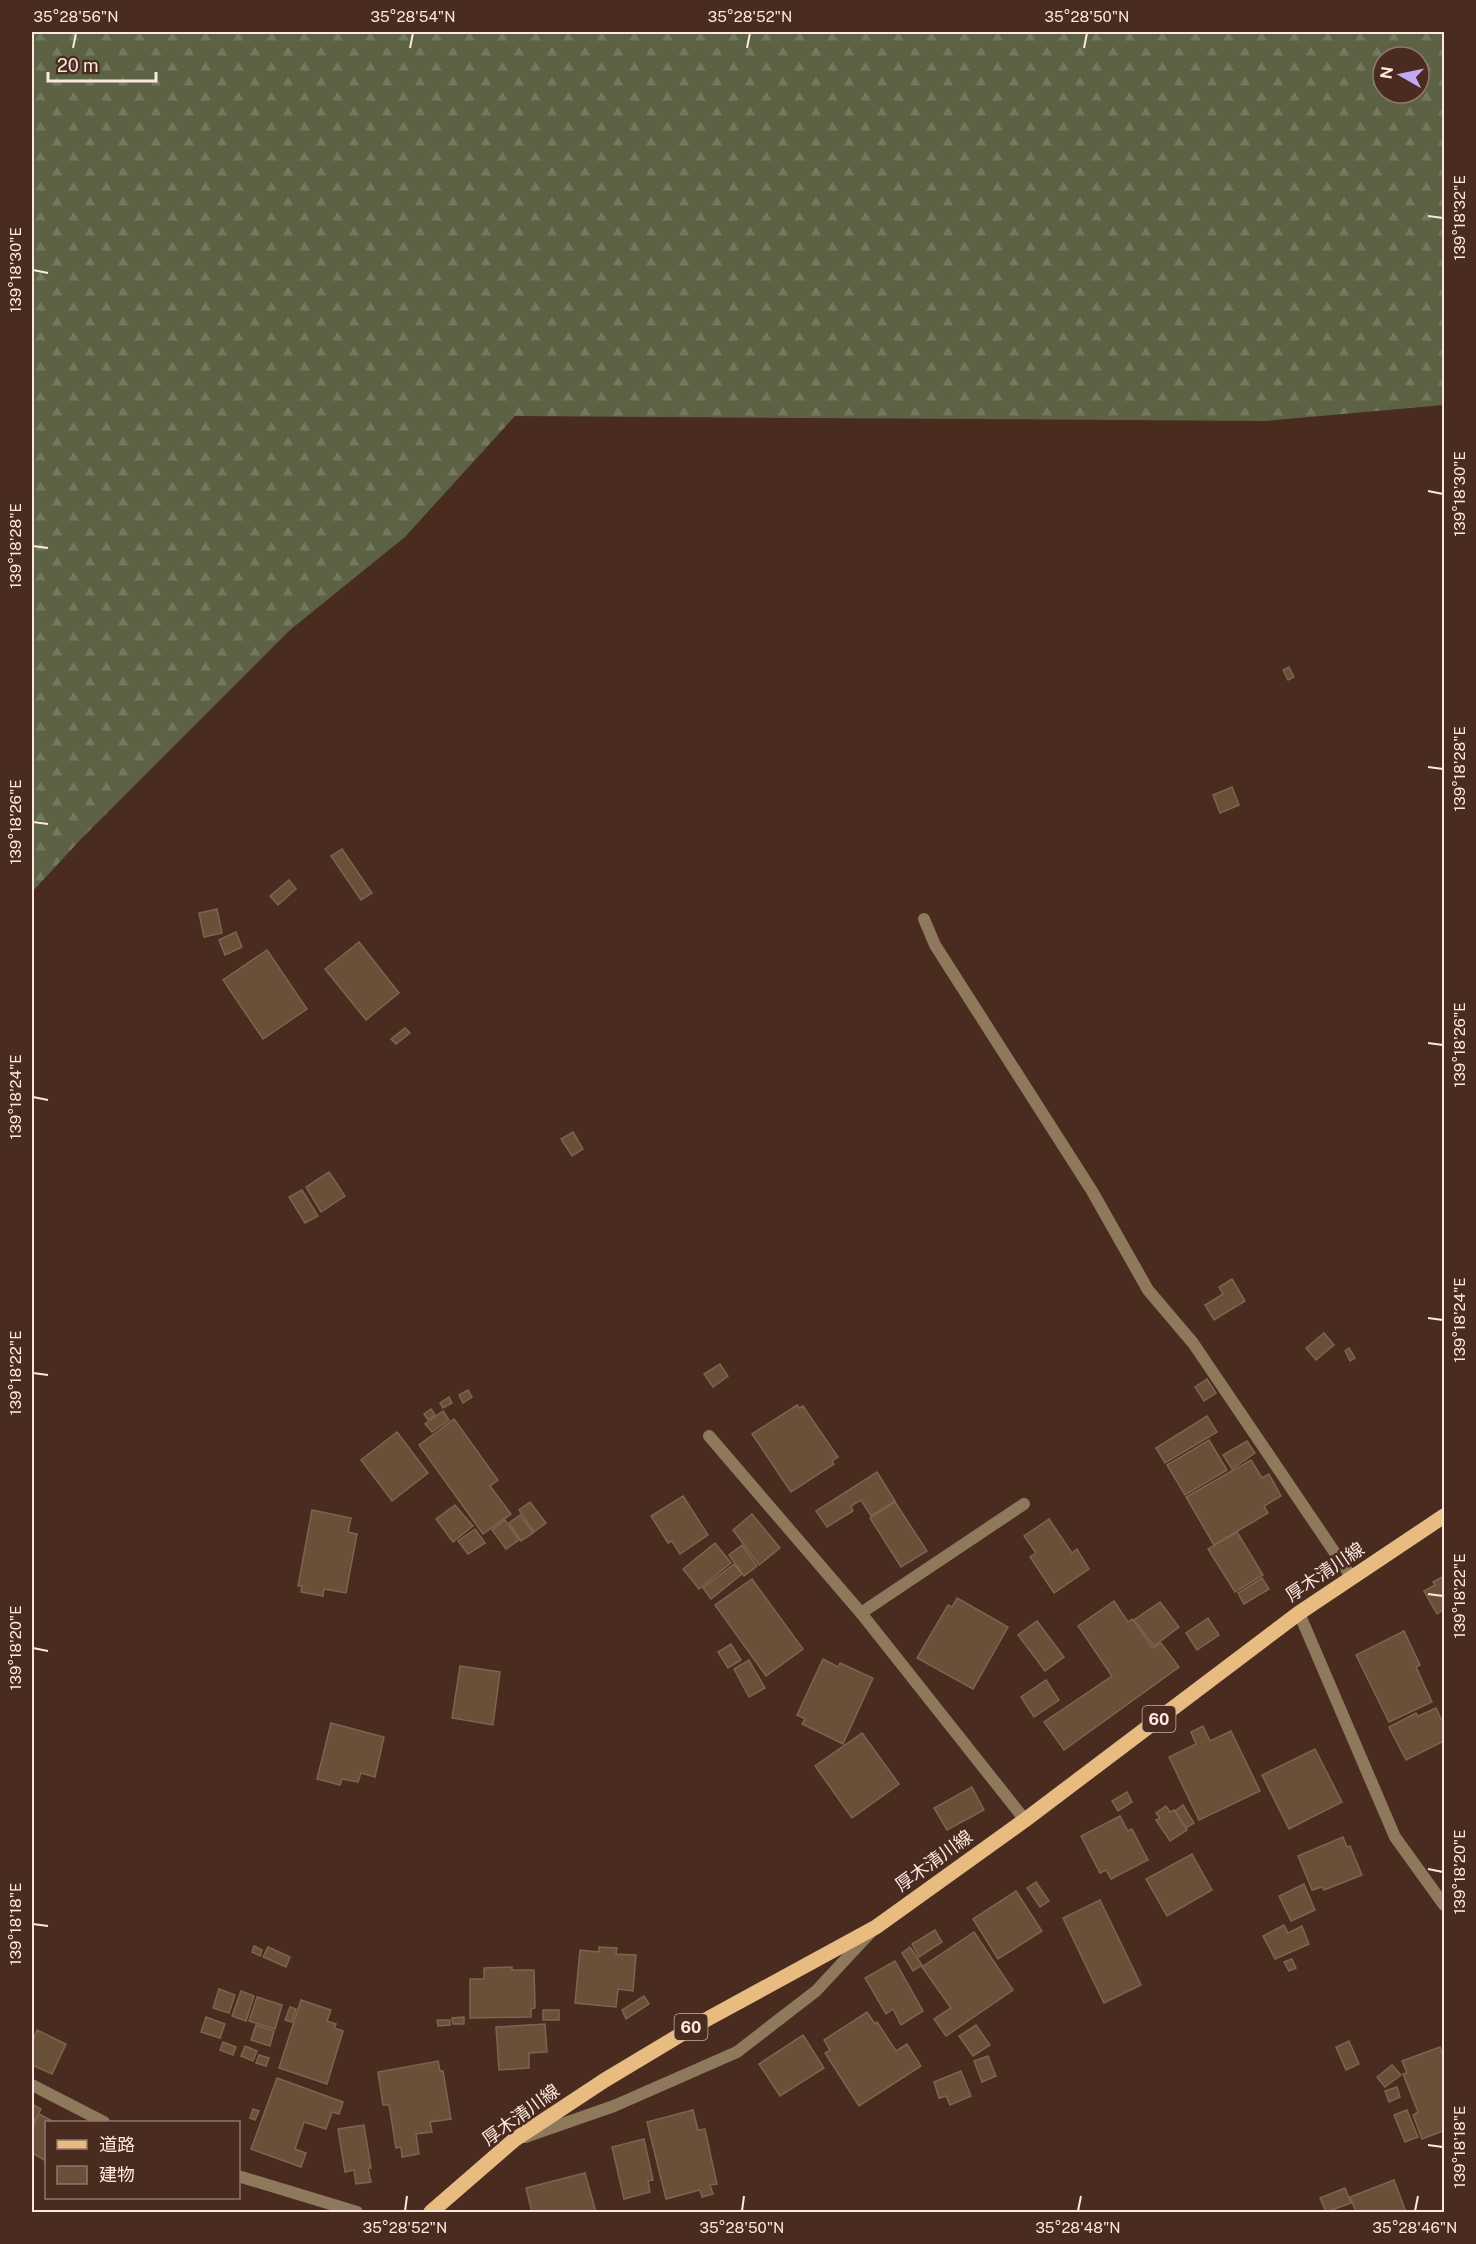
<svg xmlns="http://www.w3.org/2000/svg" width="1476" height="2244" font-family="'Public Sans','Noto Sans JP',sans-serif">
	<style>
		.forest { fill: url(#forest-firs); fill-rule: evenodd }
		.building { fill: #695039; stroke: #7f644d; stroke-width: 1.5 }
		.lines { fill: none; stroke-linecap: round; stroke-linejoin: round }
		.service { stroke: #8e795c; stroke-width: 12 }
		.minor { stroke: #8e795c; stroke-width: 12 }
		.primary { stroke: #e8bc80; stroke-width: 15 }
		.ticks { fill: none; stroke: #fde8e1; stroke-width: 2 }
		.labels { text-anchor: middle; stroke-width: 5; stroke-linejoin: round; paint-order: stroke }
		.shield { fill: #492b1f; stroke: #c7afa7; stroke-width: 1.5 }
		.shield-label { font-size: 16px; font-weight: bold; fill: #fde8e1 }
		.street-label { font-size: 18px; fill: #fde8e1; stroke: #492b1f }
		.neatline { fill: none; stroke: #fde8e1; stroke-width: 2 }
		.ticks-label { font-size: 15px; text-anchor: middle; fill: #fde8e1 }
	</style>
	<defs>
		<pattern id="forest-firs" width="22" height="20" patternUnits="userSpaceOnUse" patternTransform="scale(1.5)"><rect width="22" height="20" fill="#5c6243"/><path d="M5 1l3.5 6h-7zM16 11l3.5 6h-7z" fill="#74785e"/></pattern>
	</defs>
	<rect width="100%" height="100%" fill="#492b1f"/>
	<!-- forest -->
	<path class="forest" d="M32 32H1444V405L1265 421 515 416 405 537 290 630 81 839 32 892ZM1383 57H1419V93H1383Z"/>
	<!-- building -->
	<g class="building">
		<polygon points="1289,667 1294,677 1288,680 1283,670"/>
		<polygon points="1232,787 1239,805 1220,813 1213,795"/>
		<polygon points="342,849 372,893 361,900 331,856"/>
		<polygon points="289,880 296,889 278,905 270,896"/>
		<polygon points="217,909 222,933 204,937 199,913"/>
		<polygon points="236,932 242,947 225,955 219,940"/>
		<polygon points="359,942 399,993 366,1020 325,969"/>
		<polygon points="267,950 307,1009 263,1039 223,980"/>
		<polygon points="405,1028 410,1033 396,1044 391,1039"/>
		<polygon points="573,1132 583,1149 572,1156 561,1139"/>
		<polygon points="329,1172 345,1196 321,1212 306,1187"/>
		<polygon points="302,1190 318,1216 305,1223 289,1197"/>
		<polygon points="1232,1279 1245,1301 1214,1320 1205,1305 1223,1294 1219,1287"/>
		<polygon points="1324,1333 1334,1345 1316,1360 1306,1348"/>
		<polygon points="1349,1348 1355,1358 1350,1361 1345,1351"/>
		<polygon points="720,1364 728,1376 713,1387 704,1374"/>
		<polygon points="1207,1379 1216,1393 1204,1401 1195,1387"/>
		<polygon points="468,1390 472,1397 463,1403 459,1395"/>
		<polygon points="449,1397 452,1403 443,1408 440,1403"/>
		<polygon points="797,1405 799,1408 803,1406 838,1457 832,1461 834,1464 791,1492 752,1434"/>
		<polygon points="431,1409 435,1415 428,1420 424,1414"/>
		<polygon points="443,1411 449,1420 432,1432 425,1424"/>
		<polygon points="1207,1416 1217,1432 1165,1463 1156,1448"/>
		<polygon points="454,1419 498,1480 490,1486 511,1514 483,1534 419,1445"/>
		<polygon points="397,1432 428,1473 392,1501 361,1460"/>
		<polygon points="1209,1440 1227,1470 1185,1495 1167,1465"/>
		<polygon points="1247,1441 1255,1453 1232,1469 1223,1455"/>
		<polygon points="1251,1460 1262,1478 1269,1474 1281,1496 1264,1506 1268,1513 1214,1545 1186,1497"/>
		<polygon points="877,1472 895,1501 871,1516 861,1500 851,1506 853,1511 827,1527 816,1511"/>
		<polygon points="683,1496 708,1535 680,1554 672,1541 668,1543 651,1516"/>
		<polygon points="530,1502 546,1523 534,1532 519,1510"/>
		<polygon points="895,1502 927,1551 901,1567 870,1518"/>
		<polygon points="455,1505 473,1526 453,1542 436,1519"/>
		<polygon points="312,1510 351,1518 348,1532 357,1534 346,1593 324,1589 323,1596 301,1592 302,1586 298,1586"/>
		<polygon points="752,1514 780,1548 759,1565 733,1530"/>
		<polygon points="520,1515 533,1533 521,1541 509,1523"/>
		<polygon points="1049,1519 1072,1553 1077,1549 1089,1569 1054,1593 1030,1557 1036,1553 1024,1536"/>
		<polygon points="505,1520 519,1540 506,1549 492,1530"/>
		<polygon points="475,1529 485,1543 468,1554 458,1541"/>
		<polygon points="1237,1532 1263,1575 1235,1592 1208,1549"/>
		<polygon points="715,1543 731,1563 699,1589 683,1569"/>
		<polygon points="742,1545 757,1566 744,1576 729,1555"/>
		<polygon points="734,1564 742,1574 711,1599 703,1588"/>
		<polygon points="1444,1576 1444,1609 1437,1614 1424,1591 1435,1585 1433,1582"/>
		<polygon points="1262,1578 1269,1589 1244,1604 1238,1593"/>
		<polygon points="752,1579 803,1649 766,1676 715,1605"/>
		<polygon points="957,1598 1008,1627 973,1689 917,1658 948,1605 952,1607"/>
		<polygon points="1114,1601 1128,1622 1132,1619 1153,1648 1161,1643 1179,1667 1064,1750 1044,1722 1112,1676 1078,1626"/>
		<polygon points="1160,1602 1179,1627 1154,1646 1134,1620"/>
		<polygon points="1208,1618 1219,1635 1197,1650 1186,1633"/>
		<polygon points="1037,1621 1064,1657 1045,1671 1018,1635"/>
		<polygon points="1404,1631 1420,1665 1416,1667 1432,1702 1389,1722 1356,1655"/>
		<polygon points="731,1644 741,1660 728,1668 718,1652"/>
		<polygon points="823,1659 838,1667 840,1663 873,1678 843,1744 802,1724 805,1719 797,1715"/>
		<polygon points="749,1660 765,1688 749,1697 734,1669"/>
		<polygon points="460,1666 500,1672 493,1725 452,1718"/>
		<polygon points="1046,1680 1059,1700 1034,1717 1021,1697"/>
		<polygon points="1436,1708 1444,1725 1444,1741 1406,1760 1389,1727 1416,1713 1418,1716"/>
		<polygon points="331,1723 384,1737 375,1777 361,1773 358,1782 342,1779 340,1785 317,1779"/>
		<polygon points="1203,1726 1210,1741 1231,1731 1260,1791 1199,1820 1169,1757 1196,1744 1191,1732"/>
		<polygon points="862,1733 899,1784 852,1818 815,1766"/>
		<polygon points="1315,1749 1342,1802 1289,1829 1262,1775"/>
		<polygon points="972,1787 984,1810 947,1830 934,1808"/>
		<polygon points="1127,1792 1132,1802 1118,1811 1112,1801"/>
		<polygon points="1183,1805 1194,1823 1186,1828 1175,1811"/>
		<polygon points="1166,1806 1170,1812 1174,1810 1187,1830 1170,1841 1156,1820 1160,1818 1156,1813"/>
		<polygon points="1120,1816 1128,1831 1132,1829 1148,1860 1111,1879 1106,1870 1100,1873 1081,1836"/>
		<polygon points="1343,1837 1347,1847 1350,1846 1362,1875 1324,1890 1322,1887 1312,1890 1298,1856"/>
		<polygon points="1192,1854 1212,1890 1167,1916 1146,1879"/>
		<polygon points="1036,1882 1049,1901 1040,1907 1027,1888"/>
		<polygon points="1304,1884 1315,1910 1291,1921 1279,1896"/>
		<polygon points="1016,1891 1042,1931 998,1959 973,1919"/>
		<polygon points="1100,1900 1141,1985 1104,2003 1063,1918"/>
		<polygon points="1284,1925 1288,1933 1302,1926 1309,1944 1275,1959 1263,1936"/>
		<polygon points="935,1930 942,1942 919,1957 912,1944"/>
		<polygon points="974,1932 1013,1990 946,2036 934,2019 951,2008 922,1967"/>
		<polygon points="254,1946 262,1950 260,1956 252,1952"/>
		<polygon points="268,1947 290,1957 286,1967 263,1957"/>
		<polygon points="599,1947 617,1948 616,1954 636,1955 633,1991 618,1989 616,2007 575,2003 580,1950 599,1952"/>
		<polygon points="910,1947 922,1965 913,1971 902,1953"/>
		<polygon points="1292,1959 1296,1968 1289,1971 1284,1962"/>
		<polygon points="895,1961 923,2011 901,2025 893,2009 886,2014 865,1978"/>
		<polygon points="512,1967 512,1970 534,1970 535,2008 531,2009 531,2017 470,2018 470,1979 484,1979 484,1968"/>
		<polygon points="219,1989 235,1995 229,2013 213,2008"/>
		<polygon points="241,1991 254,1996 246,2021 232,2016"/>
		<polygon points="644,1996 649,2004 626,2019 622,2010"/>
		<polygon points="257,1997 282,2005 275,2029 249,2021"/>
		<polygon points="301,2000 331,2010 327,2021 336,2024 334,2028 343,2031 327,2084 279,2068"/>
		<polygon points="290,2007 296,2009 292,2022 285,2020"/>
		<rect x="543" y="2010" width="16" height="10"/>
		<polygon points="867,2012 875,2024 877,2022 896,2051 907,2044 921,2066 859,2106 825,2053 830,2050 824,2040"/>
		<polygon points="206,2017 225,2024 220,2038 201,2032"/>
		<polygon points="464,2017 464,2024 453,2024 452,2018"/>
		<polygon points="437,2020 450,2020 450,2025 438,2026"/>
		<polygon points="545,2024 547,2052 529,2053 529,2068 499,2070 496,2027"/>
		<polygon points="256,2025 274,2031 270,2046 251,2040"/>
		<polygon points="976,2025 990,2045 973,2056 959,2036"/>
		<polygon points="37,2030 66,2044 52,2074 32,2065 32,2043"/>
		<polygon points="803,2035 824,2068 780,2096 759,2064"/>
		<polygon points="1349,2041 1359,2064 1346,2070 1336,2047"/>
		<polygon points="223,2042 236,2047 233,2055 220,2050"/>
		<polygon points="245,2046 257,2051 253,2061 241,2056"/>
		<polygon points="1440,2047 1444,2059 1444,2136 1443,2131 1422,2139 1413,2115 1418,2112 1403,2074 1407,2073 1402,2061"/>
		<polygon points="259,2055 269,2058 266,2066 256,2063"/>
		<polygon points="988,2056 996,2076 982,2082 974,2061"/>
		<polygon points="438,2061 440,2071 443,2071 451,2119 430,2122 432,2132 416,2134 419,2154 402,2157 401,2147 396,2148 389,2105 383,2105 378,2072"/>
		<polygon points="1392,2065 1401,2075 1385,2087 1377,2077"/>
		<polygon points="961,2071 971,2096 950,2105 946,2096 939,2098 934,2082"/>
		<polygon points="277,2078 343,2102 339,2114 332,2112 326,2129 304,2122 295,2149 306,2153 301,2167 251,2149"/>
		<polygon points="1397,2087 1400,2097 1389,2102 1385,2091"/>
		<polygon points="32,2104 41,2109 32,2125"/>
		<polygon points="253,2109 259,2111 255,2120 250,2118"/>
		<polygon points="693,2110 698,2130 705,2129 717,2184 710,2185 713,2194 702,2197 700,2190 666,2199 647,2122"/>
		<polygon points="1407,2110 1418,2137 1405,2142 1394,2115"/>
		<polygon points="39,2114 54,2122 46,2122 46,2161 32,2153 32,2129"/>
		<polygon points="364,2125 371,2168 368,2168 371,2182 356,2184 354,2170 345,2172 338,2129"/>
		<polygon points="644,2139 653,2180 648,2181 650,2192 624,2199 612,2147"/>
		<polygon points="585,2173 596,2212 532,2212 526,2188"/>
		<polygon points="1394,2180 1406,2212 1356,2212 1350,2197"/>
		<polygon points="1345,2188 1351,2203 1326,2212 1320,2198"/>
	</g>
	<g class="lines">
		<!-- service -->
		<polyline class="service" points="525,2137 614,2106 737,2052 816,1991 871,1932"/>
		<!-- minor -->
		<g class="minor">
			<polyline points="924,919 935,945 1092,1191 1148,1290 1193,1343 1352,1578"/>
			<polyline points="709,1436 861,1613 1025,1820"/>
			<polyline points="861,1613 1024,1504"/>
			<polyline points="1299,1613 1395,1837 1444,1905"/>
			<polyline points="32,2085 104,2122"/>
			<polyline points="238,2176 357,2212"/>
		</g>
		<!-- primary -->
		<polyline class="primary" points="431,2212 514,2140 605,2080 700,2023 876,1927 1025,1820 1299,1613 1444,1516"/>
	</g>
	<!-- ticks -->
	<path class="ticks" d="M73 48 76 33M410 48 413 33M747 48 750 33M1084 48 1087 33M1428 216 1443 218M33 270 48 273M1428 491 1443 494M33 546 48 548M1428 767 1443 769M33 822 48 824M1428 1043 1443 1045M33 1097 48 1100M1428 1318 1443 1320M33 1373 48 1375M1428 1594 1443 1596M33 1648 48 1651M1428 1869 1443 1872M33 1924 48 1926M1428 2145 1443 2147M405 2211 407 2196M742 2211 744 2196M1078 2211 1081 2196M1415 2211 1418 2196"/>
	<g class="labels">
		<!-- shield labels -->
		<g class="shield">
			<rect x="1142.5" y="1706" width="33" height="26" rx="4.5"/>
			<rect x="674.5" y="2014" width="33" height="26" rx="4.5"/>
		</g>
		<g class="shield-label">
			<text x="1159" y="1725">60</text>
			<text x="691" y="2033">60</text>
		</g>
		<!-- street labels -->
		<g class="street-label">
			<text transform="translate(1325 1572) rotate(-34)" y="6">厚木清川線</text>
			<text transform="translate(934 1861) rotate(-36)" y="6">厚木清川線</text>
			<text transform="translate(521 2115) rotate(-36)" y="6">厚木清川線</text>
		</g>
	</g>
	<!-- border -->
	<rect width="1476" height="2244" fill="none" stroke="#492b1f" stroke-width="66"/>
	<!-- legend -->
	<rect x="45" y="2121" width="195" height="78" fill="#492b1f" stroke="#91776d" stroke-width="1.5"/>
	<rect x="57" y="2140" width="30" height="9" fill="#e8bc80" stroke="#91776d" stroke-width="1.5"/>
	<text x="99" y="2151" font-size="18" fill="#fde8e1">道路</text>
	<rect x="57" y="2166" width="30" height="18" fill="#695039" stroke="#91776d" stroke-width="1.5"/>
	<text x="99" y="2181" font-size="18" fill="#fde8e1">建物</text>
	<!-- north arrow -->
	<g transform="translate(1401 75) rotate(279)"><circle r="28" fill="#492b1f" stroke="#91776d" stroke-width="1.5"/>
	<path d="M0-4.5L10 22L0 15L-10 22Z" fill="#c4a7f1"/>
	<text y="-9" font-size="16" font-weight="bold" text-anchor="middle" fill="#fde8e1">N</text>
	</g>
	<!-- scale -->
	<path d="M48 72v9h108v-9" fill="none" stroke="#fde8e1" stroke-width="3"/>
	<text x="57" y="72" font-size="18" fill="#fde8e1" stroke="#492b1f" stroke-width="4.5" paint-order="stroke">20 m</text>
	<rect x="33" y="33" width="1410" height="2178" class="neatline"/>
	<g class="ticks-label">
		<text x="76" y="22">35°28'56"N</text>
		<text x="413" y="22">35°28'54"N</text>
		<text x="750" y="22">35°28'52"N</text>
		<text x="1087" y="22">35°28'50"N</text>
		<text transform="translate(1460 218) rotate(-90)" y="5">139°18'32"E</text>
		<text transform="translate(16 270) rotate(-90)" y="5">139°18'30"E</text>
		<text transform="translate(1460 494) rotate(-90)" y="5">139°18'30"E</text>
		<text transform="translate(16 546) rotate(-90)" y="5">139°18'28"E</text>
		<text transform="translate(1460 769) rotate(-90)" y="5">139°18'28"E</text>
		<text transform="translate(16 822) rotate(-90)" y="5">139°18'26"E</text>
		<text transform="translate(1460 1045) rotate(-90)" y="5">139°18'26"E</text>
		<text transform="translate(16 1097) rotate(-90)" y="5">139°18'24"E</text>
		<text transform="translate(1460 1320) rotate(-90)" y="5">139°18'24"E</text>
		<text transform="translate(16 1373) rotate(-90)" y="5">139°18'22"E</text>
		<text transform="translate(1460 1596) rotate(-90)" y="5">139°18'22"E</text>
		<text transform="translate(16 1648) rotate(-90)" y="5">139°18'20"E</text>
		<text transform="translate(1460 1872) rotate(-90)" y="5">139°18'20"E</text>
		<text transform="translate(16 1924) rotate(-90)" y="5">139°18'18"E</text>
		<text transform="translate(1460 2147) rotate(-90)" y="5">139°18'18"E</text>
		<text x="405" y="2233">35°28'52"N</text>
		<text x="742" y="2233">35°28'50"N</text>
		<text x="1078" y="2233">35°28'48"N</text>
		<text x="1415" y="2233">35°28'46"N</text>
	</g>
</svg>
